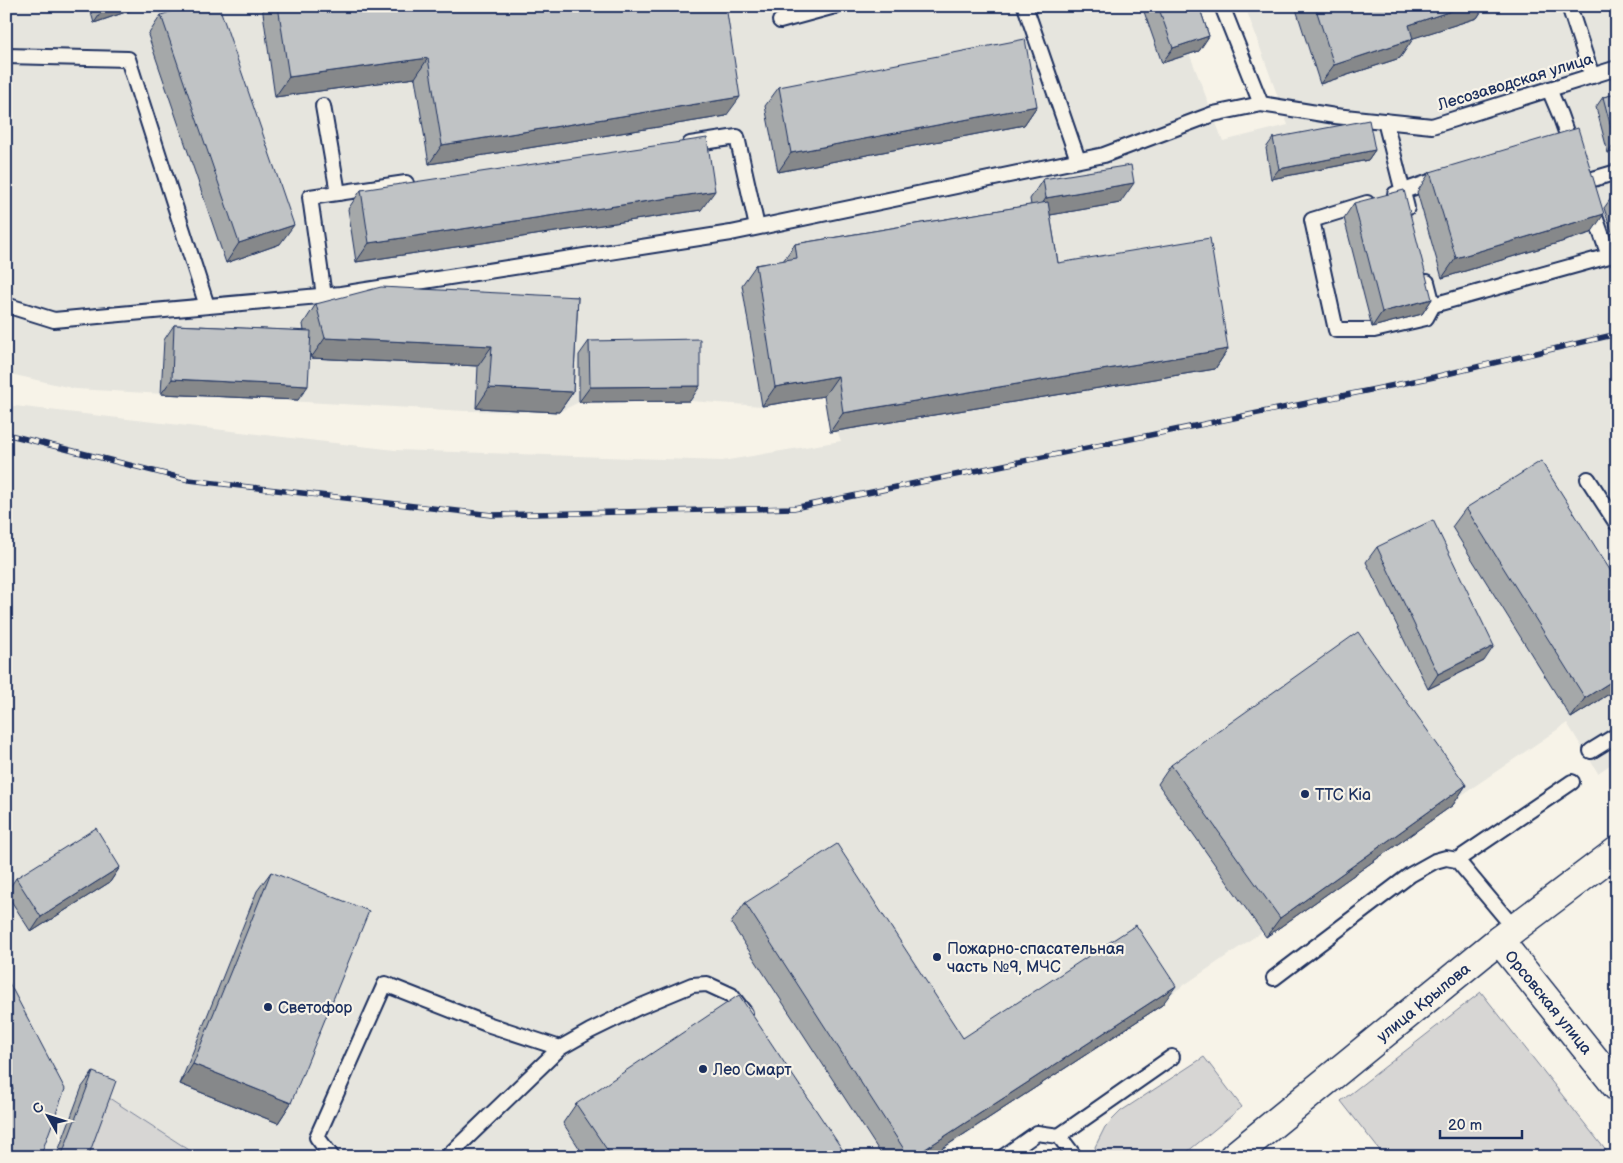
<svg xmlns="http://www.w3.org/2000/svg" width="1623" height="1163" font-family="'Balsamiq Sans',sans-serif">
	<style>
		.built { fill: #e6e5de }
		.green { fill: #d7d6d4; stroke: #798299 }
		.lines { fill: none; stroke-linecap: round; stroke-linejoin: round }
		.service-casing { stroke: #1b2f5e; stroke-width: 18 }
		.minor-casing { stroke: #1b2f5e; stroke-width: 31 }
		.secondary-casing { stroke: #1b2f5e; stroke-width: 31 }
		.service { stroke: #f7f3e8; stroke-width: 14 }
		.minor { stroke: #f7f3e8; stroke-width: 28 }
		.secondary { stroke: #f7f3e8; stroke-width: 28 }
		.rail-casing { stroke: #1b2f5e; stroke-width: 5.5 }
		.rail { stroke: #f7f3e8; stroke-width: 4; stroke-dasharray: 11; stroke-linecap: butt }
		.wall { fill: #a5a8a9; stroke: #1b2f5e }
		.shaded-wall { fill: #86888a; stroke: #1b2f5e }
		.building { fill: #c0c3c5; stroke: #1b2f5e }
		.poi-dot { fill: #1b2f5e; stroke: #f7f3e8; stroke-width: 2 }
		.labels { text-anchor: middle; stroke-width: 4.5; stroke-linejoin: round; paint-order: stroke }
		.street-label { font-size: 16px; fill: #1b2f5e; stroke: #f7f3e8 }
		.poi-label { font-size: 16px; fill: #1b2f5e; stroke: #f7f3e8; text-anchor: start }
	</style>
	<rect width="100%" height="100%" fill="#f7f3e8"/>
	<filter id="ink" filterUnits="userSpaceOnUse"><feTurbulence type="fractalNoise" baseFrequency=".02" numOctaves="2"/><feDisplacementMap in="SourceGraphic" scale="10" xChannelSelector="R" yChannelSelector="G"/><feConvolveMatrix kernelMatrix="1 2 1 2 8 2 1 2 1" color-interpolation-filters="sRGB"/></filter>
	<g filter="url(#ink)">
		<!-- built -->
		<polygon class="built" points="6,6 1171,6 1223,141 1288,125 1245,6 1617,6 1617,760 1598,773 1567,723 933,1157 200,1157 106,1096 84,1157 6,1157 6,405 395,450 722,461 841,441 824,396 762,406 690,401 579,402 559,412 465,411 76,389 6,373"/>
		<!-- green -->
		<g class="green">
			<polygon points="1481,992 1611,1157 1385,1157 1341,1101"/>
			<polygon points="1204,1057 1242,1107 1181,1157 1098,1157 1095,1147 1105,1127 1121,1111"/>
			<polygon points="106,1096 200,1157 84,1157"/>
		</g>
		<g class="lines">
			<!-- service casing -->
			<g class="service-casing">
				<g id="service">
					<polyline points="1025,6 1078,160"/>
					<polyline points="1222,6 1261,104 1335,116 1432,126 1617,68"/>
					<polyline points="1569,6 1592,76"/>
					<polyline points="780,21 835,6"/>
					<polyline points="6,56 128,59 207,306"/>
					<polyline points="1549,89 1560,115 1572,149"/>
					<polyline points="323,106 338,193"/>
					<polyline points="1385,121 1407,208"/>
					<polyline points="690,144 737,137 757,227"/>
					<polyline points="1583,182 1617,172"/>
					<polyline points="1395,194 1438,179"/>
					<polyline points="1367,203 1312,220 1336,330 1374,330 1426,318 1433,305"/>
					<polyline points="1427,282 1433,305 1609,256 1591,205"/>
					<polyline points="324,296 310,197 406,183"/>
					<polyline points="6,305 54,320 341,294 731,233 1104,155 1213,114 1261,104"/>
					<polyline points="1588,479 1617,524"/>
					<polyline points="1591,751 1617,735"/>
					<polyline points="1457,860 1572,782"/>
					<polyline points="1274,978 1410,875 1435,861 1446,858 1457,860 1514,928"/>
					<polyline points="1059,1136 1172,1057"/>
					<polyline points="332,1157 317,1137 385,984 487,1024 560,1048 590,1031 639,1007 692,985 707,984 731,995 745,1013"/>
					<polyline points="447,1157 560,1048"/>
					<polyline points="1003,1157 1037,1133 1059,1136 1075,1157"/>
				</g>
			</g>
			<!-- minor casing -->
			<g class="minor-casing">
				<polyline id="minor" points="1499,940 1617,1087"/>
			</g>
			<!-- secondary casing -->
			<g class="secondary-casing">
				<polyline id="secondary" points="1233,1157 1499,940 1617,851"/>
			</g>
			<!-- service -->
			<use href="#service" class="service"/>
			<!-- minor -->
			<use href="#minor" class="minor"/>
			<!-- secondary -->
			<use href="#secondary" class="secondary"/>
			<!-- rail casing -->
			<g class="rail-casing">
				<polyline id="rail" points="6,434 189,480 492,515 794,508 1434,377 1617,334"/>
			</g>
			<!-- rail -->
			<use href="#rail" class="rail"/>
		</g>
		<!-- wall -->
		<g class="wall">
			<polygon points="89,6 143,6 94,23"/>
			<polygon points="262,6 726,6 726,116 429,164 415,78 275,97"/>
			<polygon points="1142,6 1199,6 1209,36 1199,51 1162,63"/>
			<polygon points="1295,6 1485,6 1477,18 1413,38 1400,58 1320,84"/>
			<polygon points="161,15 280,244 226,263 148,35"/>
			<polygon points="779,87 1037,106 1024,125 778,172 765,106"/>
			<polygon points="1617,94 1617,151 1608,153 1596,107 1603,97"/>
			<polygon points="1273,138 1375,150 1368,160 1271,179 1266,148"/>
			<polygon points="1430,172 1591,233 1442,278 1417,192"/>
			<polygon points="1043,179 1120,203 1050,215 1058,263 1228,349 1215,369 830,432 824,396 762,406 742,285 756,265 783,261 795,244 1031,205 1030,199"/>
			<polygon points="361,190 701,210 356,262 348,209"/>
			<polygon points="1617,190 1617,247 1604,208"/>
			<polygon points="1354,203 1432,299 1422,314 1372,327 1344,218"/>
			<polygon points="578,297 573,392 559,412 476,408 478,366 311,358 310,352 298,400 161,394 164,340 174,325 304,331 303,324 316,304"/>
			<polygon points="589,341 690,401 579,402 579,355"/>
			<polygon points="1466,508 1617,689 1571,718 1452,527"/>
			<polygon points="1377,547 1484,661 1428,689 1366,562"/>
			<polygon points="1171,765 1466,785 1453,805 1266,937 1158,784"/>
			<polygon points="120,867 110,882 31,932 6,893 16,878"/>
			<polygon points="271,872 291,1103 278,1123 180,1084 257,891"/>
			<polygon points="745,903 963,1038 1162,1005 929,1157 883,1157 731,923"/>
			<polygon points="6,977 40,1157 6,1157"/>
			<polygon points="93,1072 88,1157 56,1157 82,1087"/>
			<polygon points="576,1104 845,1157 585,1157 563,1123"/>
		</g>
		<!-- shaded-wall -->
		<g class="shaded-wall">
			<polygon points="109,6 143,6 94,23 104,8"/>
			<polygon points="1466,6 1485,6 1477,18 1395,44 1409,25"/>
			<polygon points="1209,36 1199,51 1162,63 1173,48"/>
			<polygon points="1413,39 1400,58 1320,84 1334,65"/>
			<polygon points="428,58 415,78 275,97 289,77"/>
			<polygon points="740,97 726,116 429,164 442,145"/>
			<polygon points="1037,106 1024,125 778,172 791,153"/>
			<polygon points="1615,143 1617,143 1617,151 1608,153"/>
			<polygon points="1375,150 1368,160 1271,179 1279,169"/>
			<polygon points="1134,183 1120,203 1033,218 1046,198"/>
			<polygon points="715,191 701,210 356,262 369,243"/>
			<polygon points="1604,214 1591,233 1442,278 1456,258"/>
			<polygon points="294,225 280,244 226,263 239,243"/>
			<polygon points="1432,299 1422,314 1372,327 1382,312"/>
			<polygon points="325,338 492,346 478,366 311,358"/>
			<polygon points="1228,349 1215,369 830,432 843,413"/>
			<polygon points="838,376 824,396 762,406 775,387"/>
			<polygon points="172,379 308,386 298,400 161,394"/>
			<polygon points="700,386 690,401 579,402 590,387"/>
			<polygon points="489,388 573,392 559,412 476,408"/>
			<polygon points="1494,646 1484,661 1428,689 1438,674"/>
			<polygon points="1617,678 1617,689 1571,718 1585,698"/>
			<polygon points="1466,785 1453,805 1266,937 1280,918"/>
			<polygon points="120,867 110,882 31,932 41,917"/>
			<polygon points="1176,986 1162,1005 929,1157 913,1157"/>
			<polygon points="193,1064 291,1103 278,1123 180,1084"/>
		</g>
		<!-- building -->
		<g class="building">
			<polygon points="188,6 219,6 294,225 239,243 161,15"/>
			<polygon points="278,6 726,6 740,97 442,145 428,58 289,77"/>
			<polygon points="1158,6 1199,6 1209,36 1173,48"/>
			<polygon points="1315,6 1466,6 1409,25 1413,39 1334,65"/>
			<polygon points="1025,39 1037,106 791,153 779,87"/>
			<polygon points="1617,94 1617,143 1615,143 1603,97"/>
			<polygon points="1369,120 1375,150 1279,169 1273,138"/>
			<polygon points="1578,128 1604,214 1456,258 1430,172"/>
			<polygon points="707,138 715,191 369,243 361,190"/>
			<polygon points="1131,165 1134,183 1046,198 1043,179"/>
			<polygon points="1404,190 1432,299 1382,312 1354,203"/>
			<polygon points="1048,202 1058,263 1210,238 1228,349 843,413 838,376 775,387 756,265 797,258 795,244"/>
			<polygon points="381,287 578,297 573,392 489,388 492,346 325,338 316,304"/>
			<polygon points="174,325 311,331 308,386 172,379"/>
			<polygon points="700,339 700,386 590,387 589,341"/>
			<polygon points="1541,461 1617,581 1617,678 1585,698 1466,508"/>
			<polygon points="1433,520 1494,646 1438,674 1377,547"/>
			<polygon points="1358,632 1466,785 1280,918 1171,765"/>
			<polygon points="96,828 120,867 41,917 16,878"/>
			<polygon points="837,844 963,1038 1136,925 1176,986 913,1157 909,1157 745,903"/>
			<polygon points="271,872 369,911 291,1103 193,1064"/>
			<polygon points="6,977 65,1089 40,1157 6,1157 6,1106 13,1088 6,1078"/>
			<polygon points="739,995 846,1155 844,1157 612,1157 576,1104"/>
			<polygon points="93,1072 116,1081 88,1157 61,1157"/>
			<polygon points="542,1150 547,1157 532,1157"/>
		</g>
	</g>
	<!-- markers -->
	<g class="poi-dot">
		<circle cx="1305" cy="794" r="5"/>
		<circle cx="937" cy="957" r="5"/>
		<circle cx="268" cy="1007" r="5"/>
		<circle cx="703" cy="1069" r="5"/>
	</g>
	<g class="labels">
		<!-- street labels -->
		<g class="street-label">
			<text transform="translate(1515 81) rotate(-17)" y="6">Лесозаводская улица</text>
			<text transform="translate(1423 1002) rotate(-39)" y="6">улица Крылова</text>
			<text transform="translate(1549 1002) rotate(51)" y="6">Орсовская улица</text>
		</g>
		<!-- poi labels -->
		<g class="poi-label">
			<text x="1315" y="800">ТТС Kia</text>
			<text x="947" y="954">Пожарно-спасательная<tspan x="947" dy="18">часть №9, МЧС</tspan></text>
			<text x="278" y="1013">Светофор</text>
			<text x="713" y="1075">Лео Смарт</text>
		</g>
	</g>
	<!-- margin -->
	<rect width="1623" height="1163" fill="none" stroke="#f7f3e8" stroke-width="25"/>
	<rect x="12" y="12" width="1598" height="1138" fill="none" stroke="#1b2f5e" stroke-width="2" filter="url(#ink)"/>
	<!-- north arrow -->
	<g transform="translate(48 1116) rotate(309)" stroke="#f7f3e8" stroke-width="4" paint-order="stroke">
	<path d="M0-4L9 19L0 12L-9 19Z" fill="#1b2f5e"/>
	<text y="-8" font-size="14" font-weight="bold" text-anchor="middle" fill="#1b2f5e">С</text>
	</g>
	<!-- scale -->
	<path d="M1440 1130v8h82v-8" fill="none" stroke="#1b2f5e" stroke-width="2.5"/>
	<text x="1448" y="1130" font-size="15" fill="#1b2f5e" stroke="#f7f3e8" stroke-width="4" paint-order="stroke">20 m</text>
</svg>
